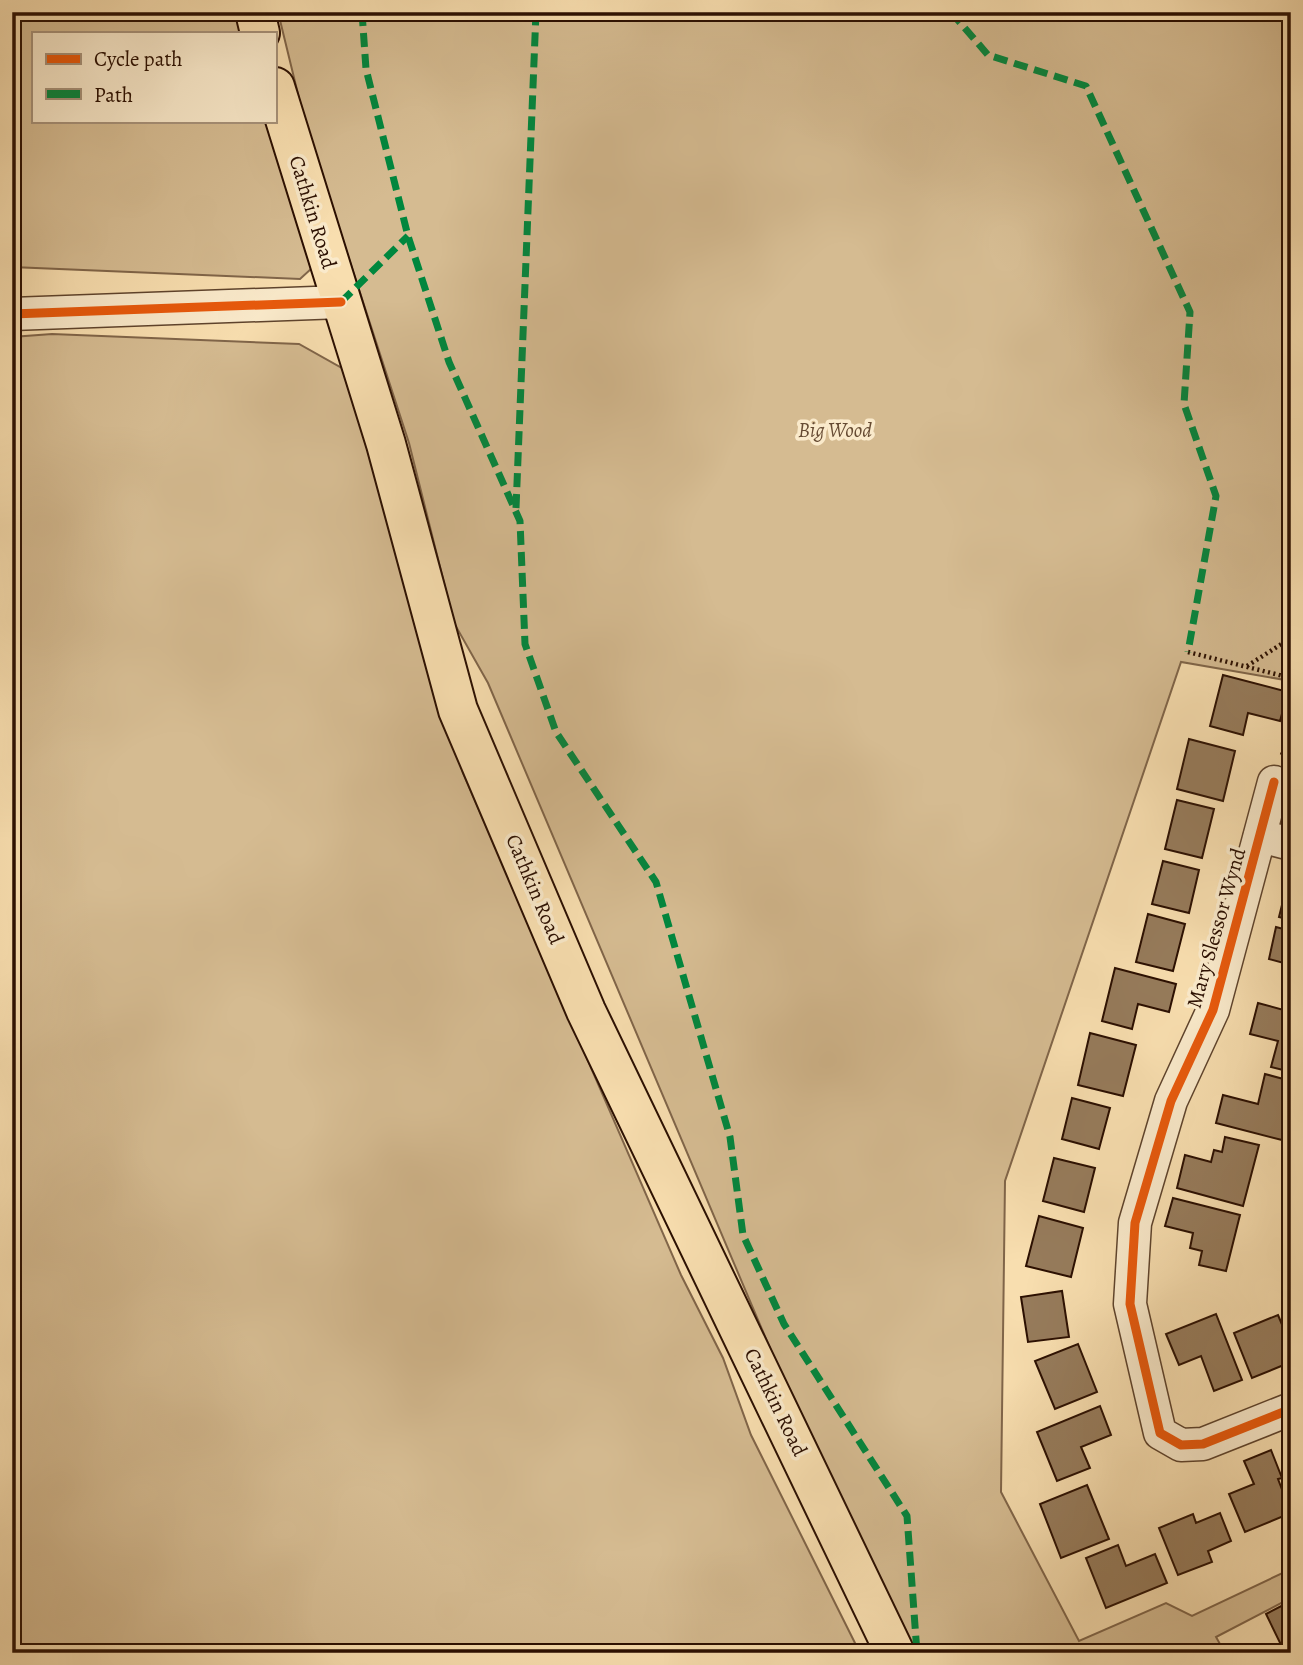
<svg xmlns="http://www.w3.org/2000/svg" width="1303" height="1665" font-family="Alegreya,serif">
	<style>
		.green { fill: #d5bb91; stroke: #806549; stroke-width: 2 }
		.building { fill: #967b5b; stroke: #2b0f01; stroke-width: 2 }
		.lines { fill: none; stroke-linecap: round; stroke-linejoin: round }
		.minor-casing { stroke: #5e432c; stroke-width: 35 }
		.major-casing { stroke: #2b0f01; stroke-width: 42 }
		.path { stroke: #2b0f01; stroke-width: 4.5; stroke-dasharray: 2 3.5; stroke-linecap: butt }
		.minor { stroke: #faeacb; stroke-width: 32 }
		.major { stroke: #f8deaf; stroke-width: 38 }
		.quiet { stroke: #00873e; stroke-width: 7; stroke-dasharray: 14 7; stroke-linecap: butt }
		.cycleway-casing { stroke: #faeacb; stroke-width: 13 }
		.cycleway { stroke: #e8590c; stroke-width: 9 }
		.labels { text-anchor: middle; stroke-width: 7; stroke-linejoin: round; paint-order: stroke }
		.street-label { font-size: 21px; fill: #2b0f01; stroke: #faeacb }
		.park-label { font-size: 21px; font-style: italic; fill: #664b33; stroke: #faeacb }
	</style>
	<rect width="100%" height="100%" fill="#f8deaf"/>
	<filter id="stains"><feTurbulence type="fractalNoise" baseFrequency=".00286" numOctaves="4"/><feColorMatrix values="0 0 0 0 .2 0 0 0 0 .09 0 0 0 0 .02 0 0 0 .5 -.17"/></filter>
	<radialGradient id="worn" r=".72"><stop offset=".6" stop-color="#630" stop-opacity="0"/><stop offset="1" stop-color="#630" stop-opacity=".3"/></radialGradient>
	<!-- green -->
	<g class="green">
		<polygon points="12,12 240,12 246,33 33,33 33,121 270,121 311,269 300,279 12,267"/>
		<polygon points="278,12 1291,12 1291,681 1181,662 1005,1181 1001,1492 1079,1641 1166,1603 1192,1616 1291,1569 1291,1598 1216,1637 1225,1653 909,1653 836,1504 488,683 454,623 409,443 306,127"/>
		<polygon points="52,334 299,344 347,371 463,773 681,1275 723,1358 751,1435 860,1653 12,1653 12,337"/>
	</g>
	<!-- building -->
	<g class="building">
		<polygon points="1223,675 1288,692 1280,721 1248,713 1243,735 1210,726"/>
		<polygon points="1189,739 1235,751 1223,801 1177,789"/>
		<polygon points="1177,800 1214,809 1202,858 1165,849"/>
		<polygon points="1163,861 1199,870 1189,913 1152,904"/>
		<polygon points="1286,889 1291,890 1291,920 1279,917"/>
		<polygon points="1148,914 1185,924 1173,971 1136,962"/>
		<polygon points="1276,927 1291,931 1291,965 1269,959"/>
		<polygon points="1115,968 1176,984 1169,1012 1138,1004 1132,1029 1102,1021"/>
		<polygon points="1258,1003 1291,1012 1291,1072 1271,1067 1278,1041 1250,1034"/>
		<polygon points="1090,1033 1136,1045 1123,1096 1078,1085"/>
		<polygon points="1265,1074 1291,1081 1291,1107 1282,1140 1216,1123 1223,1095 1258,1104"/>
		<polygon points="1072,1098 1110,1108 1099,1149 1062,1139"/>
		<polygon points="1225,1137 1259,1145 1243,1206 1177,1188 1185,1155 1211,1162 1214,1150 1222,1152"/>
		<polygon points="1054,1158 1095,1168 1084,1212 1043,1201"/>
		<polygon points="1173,1198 1240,1215 1226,1271 1199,1265 1202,1251 1190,1248 1193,1233 1165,1226"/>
		<polygon points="1039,1216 1083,1228 1071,1277 1026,1266"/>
		<polygon points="1062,1291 1069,1337 1028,1342 1021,1297"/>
		<polygon points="1216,1314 1242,1380 1214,1391 1201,1356 1179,1365 1166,1334"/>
		<polygon points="1278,1315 1291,1346 1291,1362 1252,1378 1234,1333"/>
		<polygon points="1078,1344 1097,1392 1055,1409 1035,1361"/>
		<polygon points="1100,1406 1111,1435 1081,1447 1090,1468 1057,1481 1037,1432"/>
		<polygon points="1271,1450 1282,1478 1278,1479 1291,1513 1245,1532 1229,1494 1254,1484 1244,1461"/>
		<polygon points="1087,1485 1109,1539 1061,1558 1040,1504"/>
		<polygon points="1220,1513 1231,1541 1208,1551 1212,1562 1178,1575 1159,1528 1193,1514 1196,1523"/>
		<polygon points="1118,1545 1126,1566 1155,1554 1167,1583 1106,1608 1086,1558"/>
		<polygon points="1291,1601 1291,1653 1285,1653 1266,1614"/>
	</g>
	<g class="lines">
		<!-- minor casing -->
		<g class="minor-casing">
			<g id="minor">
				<polyline points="12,314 341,302"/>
				<polyline points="1274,782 1213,1010 1171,1101 1135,1223 1130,1304 1160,1433 1181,1445 1203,1444 1291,1409"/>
				<polyline points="1260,836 1291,844"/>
			</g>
		</g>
		<!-- major casing -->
		<g class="major-casing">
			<g id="major">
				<polyline points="255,12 260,33"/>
				<polyline points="275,87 386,444 458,710 586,1011 895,1653"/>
			</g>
		</g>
		<!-- path -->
		<g class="path">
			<polyline points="1188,652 1291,678"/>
			<polyline points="1247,666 1291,638"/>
			<polyline points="1282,755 1291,729"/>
		</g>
		<!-- minor -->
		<use href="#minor" class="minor"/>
		<!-- major -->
		<use href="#major" class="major"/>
		<!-- quiet -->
		<g class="quiet">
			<polyline points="362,12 366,69 408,236 449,362 520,521 525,644 556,732 656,882 730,1137 743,1235 784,1324 907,1516 917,1653"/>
			<polyline points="951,12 988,55 1086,86 1190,312 1184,404 1216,496 1188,652"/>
			<polyline points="341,302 408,236"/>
			<polyline points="516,508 536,12"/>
		</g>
		<!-- cycleway casing -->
		<g class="cycleway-casing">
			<g id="cycleway">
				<polyline points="12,314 341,302"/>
				<polyline points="1274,782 1213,1010 1171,1101 1135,1223 1130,1304 1160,1433 1181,1445 1203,1444 1291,1409"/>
			</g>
		</g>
		<!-- cycleway -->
		<use href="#cycleway" class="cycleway"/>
	</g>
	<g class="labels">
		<!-- street labels -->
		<g class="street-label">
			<text transform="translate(313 212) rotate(73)" y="7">Cathkin Road</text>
			<text transform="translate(535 889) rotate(67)" y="7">Cathkin Road</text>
			<text transform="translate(1216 928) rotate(-74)" y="7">Mary Slessor Wynd</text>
			<text transform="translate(776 1402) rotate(64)" y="7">Cathkin Road</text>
		</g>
		<!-- park labels -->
		<g class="park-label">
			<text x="835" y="437">Big Wood</text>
		</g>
	</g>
	<!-- margin -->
	<rect width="1303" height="1665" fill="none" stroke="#f8deaf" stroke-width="42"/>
	<rect x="14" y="14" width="1275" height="1637" fill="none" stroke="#2b0f01" stroke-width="3.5"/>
	<rect x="21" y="21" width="1261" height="1623" fill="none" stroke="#2b0f01" stroke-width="2"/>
	<!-- legend -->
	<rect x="32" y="32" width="245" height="91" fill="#faeacb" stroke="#a7927a" stroke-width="2"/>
	<rect x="46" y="54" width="35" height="10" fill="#e8590c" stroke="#a7927a" stroke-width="2"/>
	<text x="94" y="66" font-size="21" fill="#2b0f01">Cycle path</text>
	<rect x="46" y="89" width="35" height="10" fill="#00873e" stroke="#a7927a" stroke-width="2"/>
	<text x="94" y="102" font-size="21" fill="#2b0f01">Path</text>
	<rect width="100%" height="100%" filter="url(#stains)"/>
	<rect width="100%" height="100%" fill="url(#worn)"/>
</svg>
